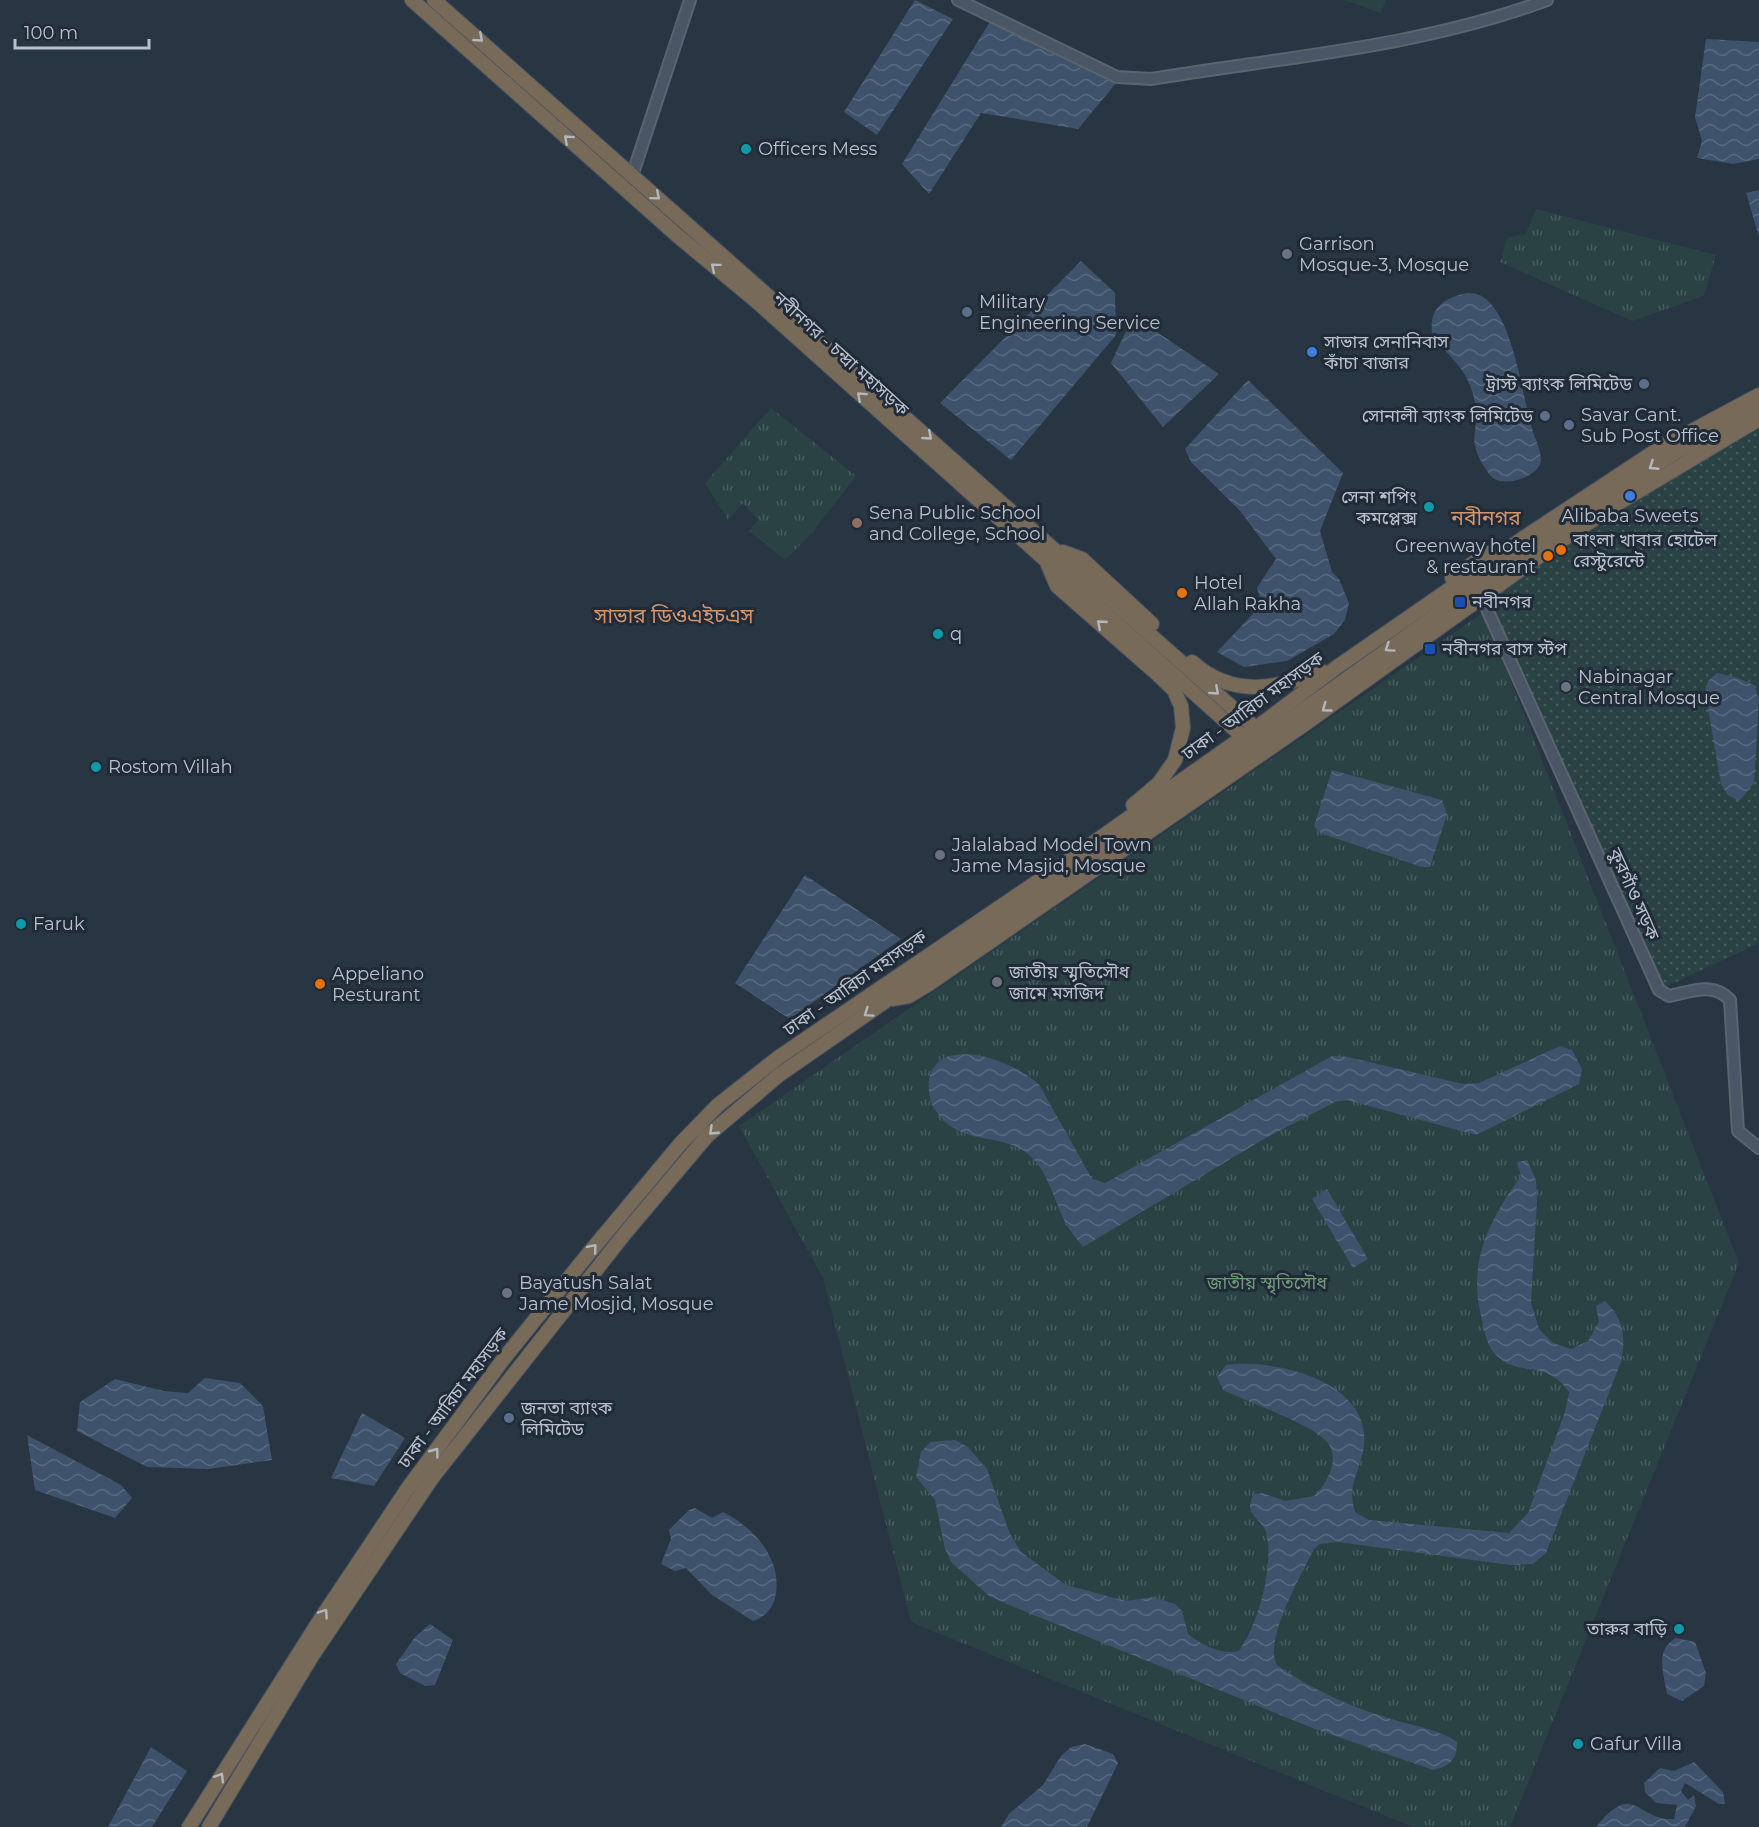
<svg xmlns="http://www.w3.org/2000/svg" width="1759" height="1827" font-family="Montserrat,'Noto Sans Bengali',sans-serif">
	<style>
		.grass { fill: url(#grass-dots) }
		.park { fill: url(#park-tufts) }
		.pitch { fill: #2a4244 }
		.water { fill: url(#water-waves) }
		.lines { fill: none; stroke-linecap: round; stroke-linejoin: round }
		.secondary-casing { stroke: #5a6470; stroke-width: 14 }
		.highway-casing { stroke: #47515d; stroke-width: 16 }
		.secondary { stroke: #4a5665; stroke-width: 10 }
		.highway { stroke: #786a59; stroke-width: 14 }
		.oneway { stroke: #b2b8c0 }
		.culture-dot { fill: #0f9aa8; stroke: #212b38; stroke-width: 2 }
		.worship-dot { fill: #6b7280; stroke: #212b38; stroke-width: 2 }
		.service-dot { fill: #5c6f8a; stroke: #212b38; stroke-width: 2 }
		.shop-dot { fill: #3f7fe0; stroke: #212b38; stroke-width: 2 }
		.education-dot { fill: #8d6e63; stroke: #212b38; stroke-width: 2 }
		.food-dot { fill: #e8710a; stroke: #212b38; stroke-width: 2 }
		.transit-dot { fill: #1a4fb4; stroke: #212b38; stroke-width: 2 }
		.labels { text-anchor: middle; stroke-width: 6; stroke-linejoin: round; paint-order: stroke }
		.poi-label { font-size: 18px; fill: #b9c1cc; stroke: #212b38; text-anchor: start }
		.street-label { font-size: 18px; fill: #b9c1cc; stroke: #212b38 }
		.park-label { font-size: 18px; fill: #719c79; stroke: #212b38 }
		.quarter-label { font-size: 21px; fill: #d4946c; stroke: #212b38 }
	</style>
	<defs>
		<pattern id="grass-dots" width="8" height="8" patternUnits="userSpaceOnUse" patternTransform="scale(1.5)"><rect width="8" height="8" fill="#2a4244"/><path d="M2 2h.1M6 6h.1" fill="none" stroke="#475c5e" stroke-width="1.8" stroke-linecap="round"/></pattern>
		<pattern id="park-tufts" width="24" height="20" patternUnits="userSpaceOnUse" patternTransform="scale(1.5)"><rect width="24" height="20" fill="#2a4244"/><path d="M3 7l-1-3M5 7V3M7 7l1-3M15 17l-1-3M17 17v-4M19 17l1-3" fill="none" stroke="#475c5e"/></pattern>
		<pattern id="water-waves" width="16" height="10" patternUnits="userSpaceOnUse" patternTransform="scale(1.5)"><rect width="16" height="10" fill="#3e536b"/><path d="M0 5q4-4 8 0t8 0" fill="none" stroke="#586a7f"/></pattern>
	</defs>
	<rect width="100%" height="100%" fill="#283543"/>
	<!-- grass -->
	<polygon class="grass" points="1759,421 1759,943 1659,990 1481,596"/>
	<!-- park -->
	<g class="park">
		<polygon points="1536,209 1716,255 1704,296 1632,321 1500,262 1508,237 1526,234"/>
		<polygon points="771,408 856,476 811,534 785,560 749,531 758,520 743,503 728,520 705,483"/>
		<polygon points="1484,612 1739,1263 1510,1827 1413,1827 911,1622 823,1278 739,1126"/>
	</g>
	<!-- pitch -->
	<polygon class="pitch" points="1343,0 1386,0 1381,13"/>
	<!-- water -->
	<g class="water">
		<polygon points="915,0 953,19 877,135 844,112"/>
		<polygon points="991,20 1116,83 1078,129 981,113 929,194 902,164"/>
		<polygon points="1706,39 1759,42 1759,159 1733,164 1697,158 1702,141 1695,117"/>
		<polygon points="1759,190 1759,237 1746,193"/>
		<polygon points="1081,261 1115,293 1116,335 1011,460 940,403"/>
		<path d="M1467 293C1476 293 1485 296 1491 304 1515 332 1522 393 1532 429 1535 439 1541 449 1541 460 1540 477 1501 490 1490 475 1461 435 1483 435 1474 398 1466 364 1447 358 1432 333 1429 308 1444 298 1467 293Z"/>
		<polygon points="1133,316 1219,374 1163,427 1111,363"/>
		<polygon points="1248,380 1343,473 1320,531 1332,572 1339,579 1349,603 1345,620 1334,634 1287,661 1244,667 1217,652 1262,604 1257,588 1276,559 1241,512 1191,462 1185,449"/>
		<polygon points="1717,673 1735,677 1754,685 1759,700 1754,783 1739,801 1728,795 1721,784 1705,691 1708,681"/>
		<polygon points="1332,770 1442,800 1447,814 1430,867 1422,867 1320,833 1314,826"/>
		<polygon points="805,875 901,939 790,1019 735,983"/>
		<path d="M1560 1046 1572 1050 1582 1069 1579 1084 1476 1135 1347 1100 1335 1102 1264 1139 1083 1247C1078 1240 1071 1233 1067 1225 1053 1201 1049 1168 1024 1151 994 1132 959 1146 935 1110 929 1101 927 1085 930 1075 944 1033 1021 1064 1040 1086L1092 1179 1105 1183 1332 1056 1348 1057 1463 1084 1479 1083Z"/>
		<path d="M1527 1160 1536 1180 1537 1200 1531 1303 1539 1329 1553 1343 1571 1349 1588 1341 1599 1322 1596 1306 1605 1301C1624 1319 1626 1337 1621 1362L1546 1553 1533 1564 1511 1565 1337 1542 1320 1544 1314 1549C1302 1574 1263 1640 1277 1665 1310 1689 1356 1709 1395 1720 1417 1727 1438 1729 1457 1742 1457 1760 1450 1766 1433 1770L1315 1729 1007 1604 989 1596 951 1562 945 1549 935 1500 916 1477 921 1452 930 1442 955 1440 968 1447 987 1469 1010 1534 1021 1552 1066 1585 1126 1601 1153 1597 1175 1604 1182 1611 1188 1634C1202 1645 1221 1655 1239 1651 1258 1624 1271 1575 1268 1541 1267 1517 1240 1518 1254 1494L1262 1493 1285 1501 1314 1496C1327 1484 1341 1459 1327 1442 1313 1425 1246 1401 1223 1390L1217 1377 1226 1365C1274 1358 1371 1381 1364 1445 1361 1472 1346 1483 1355 1512L1369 1520 1509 1533 1528 1513 1565 1412 1569 1392C1546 1359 1520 1377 1498 1357 1487 1348 1485 1333 1482 1320 1467 1263 1488 1222 1521 1176L1517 1162Z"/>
		<polygon points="1327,1189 1368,1259 1353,1268 1312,1199"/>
		<polygon points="205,1378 240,1383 263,1406 272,1460 208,1469 147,1467 77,1431 80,1402 115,1379 164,1391 188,1393"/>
		<polygon points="362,1413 405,1438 374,1486 331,1478"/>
		<polygon points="27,1435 121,1485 132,1498 115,1518 35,1490"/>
		<path d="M695 1508 712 1518 723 1512C755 1528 784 1561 775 1598 772 1610 763 1618 753 1621L712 1595 686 1568 675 1571 661 1564 671 1539 669 1530 689 1510Z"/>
		<polygon points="430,1624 453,1640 435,1685 425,1686 400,1673 396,1664 415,1637"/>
		<path d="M1676 1638 1695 1642 1706 1673 1704 1686 1682 1701 1667 1694C1664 1673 1654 1650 1676 1638Z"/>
		<polygon points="1085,1744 1113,1754 1118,1763 1087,1827 1001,1827 1009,1814 1043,1785 1061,1756 1071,1747"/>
		<polygon points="151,1747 187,1771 152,1827 108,1827"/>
		<path d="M1694 1762 1723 1792 1725 1804H1719L1685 1783 1681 1791 1688 1800 1694 1795 1696 1806 1685 1827H1596C1634 1779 1637 1821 1674 1819L1677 1805 1656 1803 1645 1792 1644 1783 1660 1768 1674 1771Z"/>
	</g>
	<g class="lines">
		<!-- secondary casing -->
		<g class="secondary-casing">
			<g id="secondary">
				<path d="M958 0 1117 77 1151 79C1284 57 1421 47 1547 0"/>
				<polyline points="632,176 690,0"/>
				<path d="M1481 596 1659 990 1669 996C1690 992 1713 981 1730 1000L1738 1131 1759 1148"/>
			</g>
		</g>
		<!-- highway casing -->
		<g class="highway-casing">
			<g id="highway">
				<polyline points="412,0 679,237 755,300 1250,743"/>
				<polyline points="434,0 1261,733"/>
				<polyline points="1063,552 1082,559 1152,624"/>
				<polyline points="1048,565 1057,586 1155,672 1174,690 1181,706 1183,728 1175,760 1159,783 1133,805"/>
				<polyline points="1452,578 1488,553"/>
				<path d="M1192 662C1233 699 1277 688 1323 672"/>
				<polyline points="892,999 909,996 929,984 1305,724 1555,545 1615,505 1759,419"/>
				<polyline points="189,1827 320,1620 408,1488 505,1357 589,1253 681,1143 718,1105 779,1057 1059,867 1256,728 1337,667 1522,539 1660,448 1759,395"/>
				<polyline points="209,1827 312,1656 432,1478 626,1232 707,1136 779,1075 1226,765 1581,512 1671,455 1759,406"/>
			</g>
		</g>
		<!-- secondary -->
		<use href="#secondary" class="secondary"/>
		<!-- highway -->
		<use href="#highway" class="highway"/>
	</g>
	<!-- one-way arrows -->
	<defs><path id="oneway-chevron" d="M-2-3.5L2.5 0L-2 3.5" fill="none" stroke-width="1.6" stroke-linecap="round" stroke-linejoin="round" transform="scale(1.5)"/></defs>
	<g class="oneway">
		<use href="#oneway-chevron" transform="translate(479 38) rotate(41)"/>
		<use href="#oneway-chevron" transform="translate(568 139) rotate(-138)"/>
		<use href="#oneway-chevron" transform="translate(656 196) rotate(40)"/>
		<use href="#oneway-chevron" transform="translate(715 267) rotate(-140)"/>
		<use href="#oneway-chevron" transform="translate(861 396) rotate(-138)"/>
		<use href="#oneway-chevron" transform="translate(928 436) rotate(41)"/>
		<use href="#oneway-chevron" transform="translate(1653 466) rotate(147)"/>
		<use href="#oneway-chevron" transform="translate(1101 624) rotate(-139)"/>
		<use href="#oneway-chevron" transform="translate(1389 648) rotate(145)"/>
		<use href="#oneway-chevron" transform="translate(1215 691) rotate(42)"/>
		<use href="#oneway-chevron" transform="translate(1326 708) rotate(144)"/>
		<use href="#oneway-chevron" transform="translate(868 1013) rotate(145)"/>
		<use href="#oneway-chevron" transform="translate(713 1131) rotate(137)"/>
		<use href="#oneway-chevron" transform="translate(593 1248) rotate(-50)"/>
		<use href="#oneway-chevron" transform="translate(435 1452) rotate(-53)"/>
		<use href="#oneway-chevron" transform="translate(324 1613) rotate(-56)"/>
		<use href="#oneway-chevron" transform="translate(220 1777) rotate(-58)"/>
	</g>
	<!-- markers -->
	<g class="culture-dot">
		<circle cx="746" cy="149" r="6"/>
		<circle cx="1429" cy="507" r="6"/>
		<circle cx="938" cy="634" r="6"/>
		<circle cx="96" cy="767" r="6"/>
		<circle cx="21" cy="924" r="6"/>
		<circle cx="1679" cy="1629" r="6"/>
		<circle cx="1578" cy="1744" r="6"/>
	</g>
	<g class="worship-dot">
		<circle cx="1287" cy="254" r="6"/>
		<circle cx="1566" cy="687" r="6"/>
		<circle cx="940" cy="855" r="6"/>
		<circle cx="997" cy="982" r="6"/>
		<circle cx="507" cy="1293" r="6"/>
	</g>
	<g class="service-dot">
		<circle cx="967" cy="312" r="6"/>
		<circle cx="1644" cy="384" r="6"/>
		<circle cx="1545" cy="416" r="6"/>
		<circle cx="1569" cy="425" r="6"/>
		<circle cx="509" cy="1418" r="6"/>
	</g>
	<g class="shop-dot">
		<circle cx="1312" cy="352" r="6"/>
		<circle cx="1630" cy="496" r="6"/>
	</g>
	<circle class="education-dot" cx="857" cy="523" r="6"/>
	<g class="food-dot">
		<circle cx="1561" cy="550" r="6"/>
		<circle cx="1548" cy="556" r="6"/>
		<circle cx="1182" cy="593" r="6"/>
		<circle cx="320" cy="984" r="6"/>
	</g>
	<g class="transit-dot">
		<rect x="1454" y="596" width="12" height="12" rx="3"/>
		<rect x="1424" y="643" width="12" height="12" rx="3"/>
	</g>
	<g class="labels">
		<!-- poi labels -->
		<g class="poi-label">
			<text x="758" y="155">Officers Mess</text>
			<text x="1299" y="250">Garrison<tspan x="1299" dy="21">Mosque-3, Mosque</tspan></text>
			<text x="979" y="308">Military<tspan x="979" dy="21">Engineering Service</tspan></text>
			<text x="1324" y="348">সাভার সেনানিবাস<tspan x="1324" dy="21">কাঁচা বাজার</tspan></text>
			<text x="1632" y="390" text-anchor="end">ট্রাস্ট ব্যাংক লিমিটেড</text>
			<text x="1581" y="421">Savar Cant.<tspan x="1581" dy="21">Sub Post Office</tspan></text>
			<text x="1533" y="422" text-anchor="end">সোনালী ব্যাংক লিমিটেড</text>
			<text x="1417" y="503" text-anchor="end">সেনা শপিং<tspan x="1417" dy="21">কমপ্লেক্স</tspan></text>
			<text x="869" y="519">Sena Public School<tspan x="869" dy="21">and College, School</tspan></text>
			<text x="1630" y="522" text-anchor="middle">Alibaba Sweets</text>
			<text x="1573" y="546">বাংলা খাবার হোটেল<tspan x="1573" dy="21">রেস্টুরেন্টে</tspan></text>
			<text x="1536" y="552" text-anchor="end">Greenway hotel<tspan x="1536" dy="21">&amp; restaurant</tspan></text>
			<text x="1194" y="589">Hotel<tspan x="1194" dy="21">Allah Rakha</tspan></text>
			<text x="1472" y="608">নবীনগর</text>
			<text x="950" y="640">q</text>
			<text x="1442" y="655">নবীনগর বাস স্টপ</text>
			<text x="1578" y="683">Nabinagar<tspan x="1578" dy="21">Central Mosque</tspan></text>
			<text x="108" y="773">Rostom Villah</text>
			<text x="952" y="851">Jalalabad Model Town<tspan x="952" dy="21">Jame Masjid, Mosque</tspan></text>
			<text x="33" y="930">Faruk</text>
			<text x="1009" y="978">জাতীয় স্মৃতিসৌধ<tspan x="1009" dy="21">জামে মসজিদ</tspan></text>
			<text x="332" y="980">Appeliano<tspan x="332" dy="21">Resturant</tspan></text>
			<text x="519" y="1289">Bayatush Salat<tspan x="519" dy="21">Jame Mosjid, Mosque</tspan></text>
			<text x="521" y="1414">জনতা ব্যাংক<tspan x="521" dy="21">লিমিটেড</tspan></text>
			<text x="1667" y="1635" text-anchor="end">তারুর বাড়ি</text>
			<text x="1590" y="1750">Gafur Villa</text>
		</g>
		<!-- street labels -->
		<g class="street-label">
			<text transform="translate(841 354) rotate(42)" y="6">নবীনগর - চন্দ্রা মহাসড়ক</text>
			<text transform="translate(1253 706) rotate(-36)" y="6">ঢাকা - আরিচা মহাসড়ক</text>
			<text transform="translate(1634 894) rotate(66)" y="6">কুরগাঁও সড়ক</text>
			<text transform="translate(855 983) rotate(-35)" y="6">ঢাকা - আরিচা মহাসড়ক</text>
			<text transform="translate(453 1398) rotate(-53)" y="6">ঢাকা - আরিচা মহাসড়ক</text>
		</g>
		<!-- park labels -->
		<g class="park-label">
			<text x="1267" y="1289">জাতীয় স্মৃতিসৌধ</text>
		</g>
		<!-- quarter labels -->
		<g class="quarter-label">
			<text x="1486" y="525">নবীনগর</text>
			<text x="674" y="623">সাভার ডিওএইচএস</text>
		</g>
	</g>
	<!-- scale -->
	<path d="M15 39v9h134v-9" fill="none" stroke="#b9c1cc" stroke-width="3"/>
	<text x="24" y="39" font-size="18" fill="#b9c1cc" stroke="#212b38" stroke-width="4.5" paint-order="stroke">100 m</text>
</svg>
